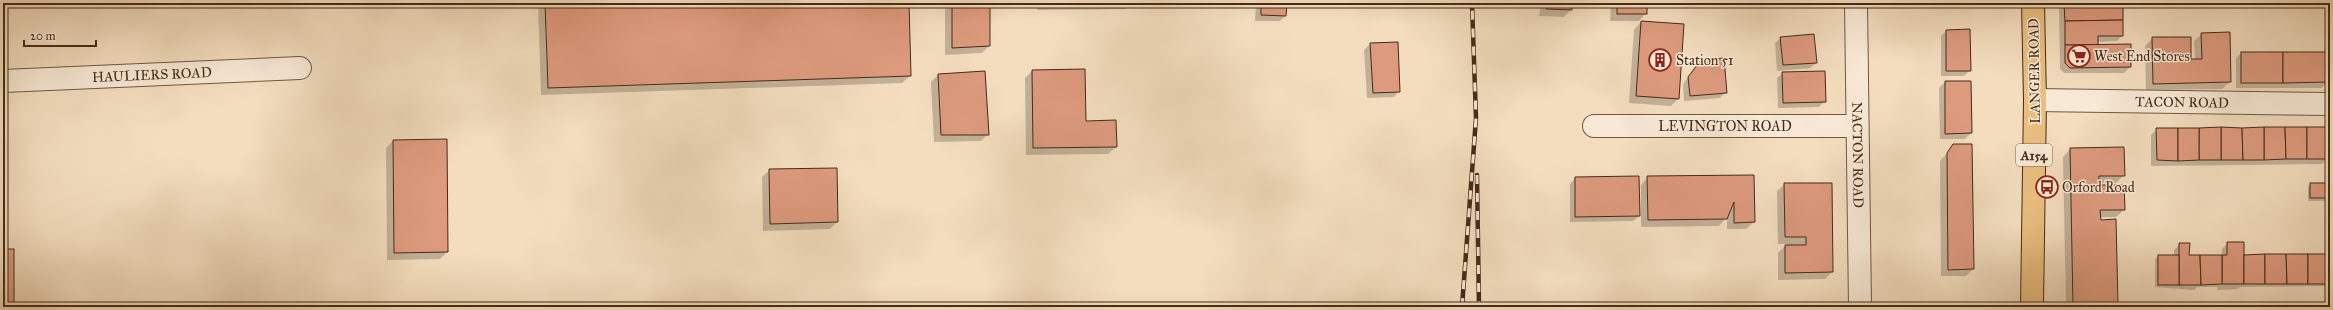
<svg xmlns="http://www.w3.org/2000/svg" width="2333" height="310" font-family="'IM FELL Great Primer',serif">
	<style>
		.shadow { fill: #0003 }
		.building { fill: #dd9a7d; stroke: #462b17 }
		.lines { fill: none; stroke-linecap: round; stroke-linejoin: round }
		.minor-casing { stroke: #715841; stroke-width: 24 }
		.major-casing { stroke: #462b17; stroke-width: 24 }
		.minor { stroke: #f7e9d5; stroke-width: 22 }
		.major { stroke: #eabe7f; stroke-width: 22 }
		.rail-casing { stroke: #462b17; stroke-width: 4.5 }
		.rail { stroke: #f7e9d5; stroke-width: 3; stroke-dasharray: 9; stroke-linecap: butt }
		.labels { text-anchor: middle; stroke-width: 3; stroke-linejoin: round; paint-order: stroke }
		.shield { fill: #f7e9d5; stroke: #7b6450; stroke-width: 1 }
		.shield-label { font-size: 13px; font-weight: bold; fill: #462b17 }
		.poi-label { font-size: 14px; fill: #462b17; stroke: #f7e9d5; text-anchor: start }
		.street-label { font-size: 14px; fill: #462b17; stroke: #f7e9d5 }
	</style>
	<rect width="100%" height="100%" fill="#f3ddbe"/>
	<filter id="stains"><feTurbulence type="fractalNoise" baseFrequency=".005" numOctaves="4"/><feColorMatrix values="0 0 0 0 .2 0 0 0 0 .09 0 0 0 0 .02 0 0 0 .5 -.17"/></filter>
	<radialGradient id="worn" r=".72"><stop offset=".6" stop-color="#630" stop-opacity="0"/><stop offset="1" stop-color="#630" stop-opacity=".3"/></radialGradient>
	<!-- shadow -->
	<g class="shadow">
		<polygon points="538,3 908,3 910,76 902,83 541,95"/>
		<polygon points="945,3 989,3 989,46 982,53 945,55"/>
		<polygon points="1037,3 1131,3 1125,9 1037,10"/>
		<polygon points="1256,3 1286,3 1285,16 1280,21 1255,21"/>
		<polygon points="1541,3 1571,3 1571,10 1564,17 1539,16"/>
		<polygon points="1611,3 1646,3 1646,13 1639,21 1610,21"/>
		<polygon points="2059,3 2096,3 2096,7 2122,36 2117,41 2097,42 2097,46 2130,67 2124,73 2064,73 2060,69"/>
		<polygon points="1641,22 1678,99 1671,106 1629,103 1634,30"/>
		<polygon points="1946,31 1970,70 1964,76 1941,76 1941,36"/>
		<polygon points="2229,33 2230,82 2222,89 2146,90 2145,46 2153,38 2190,60 2195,60 2194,41 2202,34"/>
		<polygon points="1781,38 1816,63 1810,68 1777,71 1775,43"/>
		<polygon points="1397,43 1399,91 1394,97 1367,98 1364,50 1370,44"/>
		<polygon points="2241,53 2327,53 2327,82 2322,88 2236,88 2236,58"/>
		<polygon points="1701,61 1726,92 1720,98 1684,101 1683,84"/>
		<polygon points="1032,71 1085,122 1116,147 1108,154 1026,155 1025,78"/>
		<polygon points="984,72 988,134 981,141 934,142 931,82 938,75"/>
		<polygon points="1783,73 1825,101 1819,107 1778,108 1777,78"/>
		<polygon points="1945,82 1970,82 1971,133 1965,139 1940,139 1939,88"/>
		<polygon points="2157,129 2327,159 2322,164 2151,166 2151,135"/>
		<polygon points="393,141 447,252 440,259 387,260 386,148"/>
		<polygon points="1954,145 1973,269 1966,276 1941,276 1940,161"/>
		<polygon points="2070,149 2124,175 2116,183 2098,183 2098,186 2124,210 2116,217 2099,217 2117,305 2115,307 2066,307 2063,157"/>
		<polygon points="770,170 837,222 830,229 763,231 762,177"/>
		<polygon points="1753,176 1754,222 1746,229 1727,229 1727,217 1719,226 1641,227 1641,185 1648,177"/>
		<polygon points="1575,178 1639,216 1633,221 1570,222 1570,184"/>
		<polygon points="1785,184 1832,272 1825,279 1778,280 1778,253 1787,244 1778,244 1777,191"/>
		<polygon points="2310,184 2330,184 2330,198 2327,201 2308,201 2308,187"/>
		<polygon points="2228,243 2243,257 2329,283 2326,286 2240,287 2237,289 2217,290 2217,287 2197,287 2194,290 2155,287 2155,259 2158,256 2174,256 2174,250 2180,244 2188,256 2222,256 2222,249"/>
	</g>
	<!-- building -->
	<g class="building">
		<polygon points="545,3 909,3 911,76 548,88"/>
		<polygon points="952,3 990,3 990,46 952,48"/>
		<polygon points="1261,3 1287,3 1286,16 1261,15"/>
		<polygon points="1547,3 1572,3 1572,10 1546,9"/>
		<rect x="1617" y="3" width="30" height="11"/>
		<polygon points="2064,3 2123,6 2123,20 2065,21"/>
		<polygon points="2123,20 2123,36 2098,36 2098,45 2065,45 2065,21"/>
		<polygon points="1641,21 1684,24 1679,99 1636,96"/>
		<polygon points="1970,29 1971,71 1946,71 1946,30"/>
		<polygon points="2230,32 2231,82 2153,84 2152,37 2191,37 2191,59 2202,59 2201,33"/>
		<polygon points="1814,34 1817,63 1783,65 1780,37"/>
		<polygon points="1398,42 1400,92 1373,93 1370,43"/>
		<polygon points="2131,44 2131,67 2070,68 2065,63 2065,45"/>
		<rect x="2241" y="52" width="42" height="31"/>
		<polygon points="2283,52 2328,52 2328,82 2283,83"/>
		<polygon points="1724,58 1727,93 1690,96 1688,77 1701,60"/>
		<polygon points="1085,69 1086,121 1116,120 1117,147 1033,148 1032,70"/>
		<polygon points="985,71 989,135 941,135 938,74"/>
		<polygon points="1825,71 1826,102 1783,103 1782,72"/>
		<polygon points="1945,81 1971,81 1972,133 1945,134"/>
		<polygon points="2221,127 2242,128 2243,160 2221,160"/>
		<polygon points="2221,127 2221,160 2199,160 2199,128"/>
		<polygon points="2264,127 2285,127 2286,159 2264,160"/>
		<polygon points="2264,127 2264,160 2243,160 2242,128"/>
		<polygon points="2285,127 2307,127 2307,159 2286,159"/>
		<rect x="2307" y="127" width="21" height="32"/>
		<polygon points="2156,128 2178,128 2178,161 2157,160"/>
		<polygon points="2178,128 2199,128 2199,160 2178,161"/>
		<polygon points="447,139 448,252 394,253 393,140"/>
		<polygon points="1953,144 1972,144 1974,269 1948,270 1947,153"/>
		<polygon points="2124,147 2125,176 2099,176 2099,185 2124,185 2125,210 2100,210 2101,220 2116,219 2118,305 2073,306 2070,148"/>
		<polygon points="837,168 838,222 770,224 769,169"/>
		<polygon points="1754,175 1755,222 1734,223 1734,202 1727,219 1648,220 1647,176"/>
		<polygon points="1639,176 1640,216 1575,217 1575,177"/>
		<polygon points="1784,183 1832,183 1833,272 1785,273 1785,245 1806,245 1806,237 1785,237"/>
		<rect x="2310" y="183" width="20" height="15"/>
		<polygon points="2227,242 2244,242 2244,284 2222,284 2222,255 2227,255"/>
		<polygon points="2179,243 2190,243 2189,255 2200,255 2201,285 2179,285"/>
		<rect x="3" y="249" width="11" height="58"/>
		<polygon points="2265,254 2265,284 2244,284 2244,255"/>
		<polygon points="2265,254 2286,254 2287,284 2265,284"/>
		<polygon points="2286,254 2308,254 2308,284 2287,284"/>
		<rect x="2308" y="254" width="22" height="30"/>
		<rect x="2158" y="255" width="21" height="30"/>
		<polygon points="2200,255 2222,255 2222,284 2201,285"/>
	</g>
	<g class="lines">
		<!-- minor casing -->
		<g class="minor-casing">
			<g id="minor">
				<path id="s1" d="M1856 3 1860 307"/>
				<path id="s2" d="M3 81 300 68"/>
				<path id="s3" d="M2035 100 2330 104"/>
				<path id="s4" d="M1594 126H1857"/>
			</g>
		</g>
		<!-- major casing -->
		<g class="major-casing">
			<polyline id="major" points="2032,307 2035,100 2033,3"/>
		</g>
		<!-- minor -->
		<use href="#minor" class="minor"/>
		<!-- major -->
		<use href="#major" class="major"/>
		<!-- rail casing -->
		<g class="rail-casing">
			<g id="rail">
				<polyline points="1477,175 1479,307"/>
				<polyline points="1462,307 1476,118 1472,3"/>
			</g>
		</g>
		<!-- rail -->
		<use href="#rail" class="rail"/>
	</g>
	<!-- icons -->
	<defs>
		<g id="supermarket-ring" transform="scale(1.15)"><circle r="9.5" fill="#f7e9d5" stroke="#8f2418" stroke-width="1.5"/><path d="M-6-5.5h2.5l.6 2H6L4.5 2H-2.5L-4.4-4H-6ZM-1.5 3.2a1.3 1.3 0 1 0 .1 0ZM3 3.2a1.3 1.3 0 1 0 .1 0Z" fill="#8f2418"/></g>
		<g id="building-ring" transform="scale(1.15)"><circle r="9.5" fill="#f7e9d5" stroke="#8f2418" stroke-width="1.5"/><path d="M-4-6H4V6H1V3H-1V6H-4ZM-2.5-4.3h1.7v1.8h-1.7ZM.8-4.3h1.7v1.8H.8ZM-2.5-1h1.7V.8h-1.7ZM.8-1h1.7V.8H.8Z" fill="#8f2418"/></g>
		<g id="bus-ring" transform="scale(1.15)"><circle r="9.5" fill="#f7e9d5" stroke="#8f2418" stroke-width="1.5"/><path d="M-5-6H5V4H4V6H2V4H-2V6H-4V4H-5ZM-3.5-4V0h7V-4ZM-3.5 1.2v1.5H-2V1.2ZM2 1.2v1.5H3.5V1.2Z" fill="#8f2418"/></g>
	</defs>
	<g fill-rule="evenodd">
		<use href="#supermarket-ring" x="2079" y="56"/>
		<use href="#building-ring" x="1660" y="60"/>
		<use href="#bus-ring" x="2047" y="187"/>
	</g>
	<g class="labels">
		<!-- shield labels -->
		<rect class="shield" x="2016" y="144" width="36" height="22" rx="3"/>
		<g class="shield-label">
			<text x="2034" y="160">A154</text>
		</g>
		<!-- poi labels -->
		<g class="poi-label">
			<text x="2094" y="61">West End Stores</text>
			<text x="1676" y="65">Station 51</text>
			<text x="2062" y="192">Orford Road</text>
		</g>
		<!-- street labels -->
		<g class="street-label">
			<text transform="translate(2034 71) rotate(-91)" y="5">LANGER ROAD</text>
			<text dy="5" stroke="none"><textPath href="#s2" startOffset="149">HAULIERS ROAD</textPath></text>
			<text dy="5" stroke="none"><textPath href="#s3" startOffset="147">TACON ROAD</textPath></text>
			<text dy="5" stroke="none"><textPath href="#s4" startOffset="131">LEVINGTON ROAD</textPath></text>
			<text dy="5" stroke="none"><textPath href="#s1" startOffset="152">NACTON ROAD</textPath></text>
		</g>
	</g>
	<!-- margin -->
	<rect width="2333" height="310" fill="none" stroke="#f3ddbe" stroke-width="16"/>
	<rect x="4" y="4" width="2325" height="302" fill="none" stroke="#462b17" stroke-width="2"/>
	<rect x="8" y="8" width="2317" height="294" fill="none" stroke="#462b17"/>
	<!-- scale -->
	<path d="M24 40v6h72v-6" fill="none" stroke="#462b17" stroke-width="2"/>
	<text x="30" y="40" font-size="12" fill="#462b17" stroke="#f7e9d5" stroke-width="3" paint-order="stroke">20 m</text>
	<rect width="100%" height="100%" filter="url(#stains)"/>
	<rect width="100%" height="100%" fill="url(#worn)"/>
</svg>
